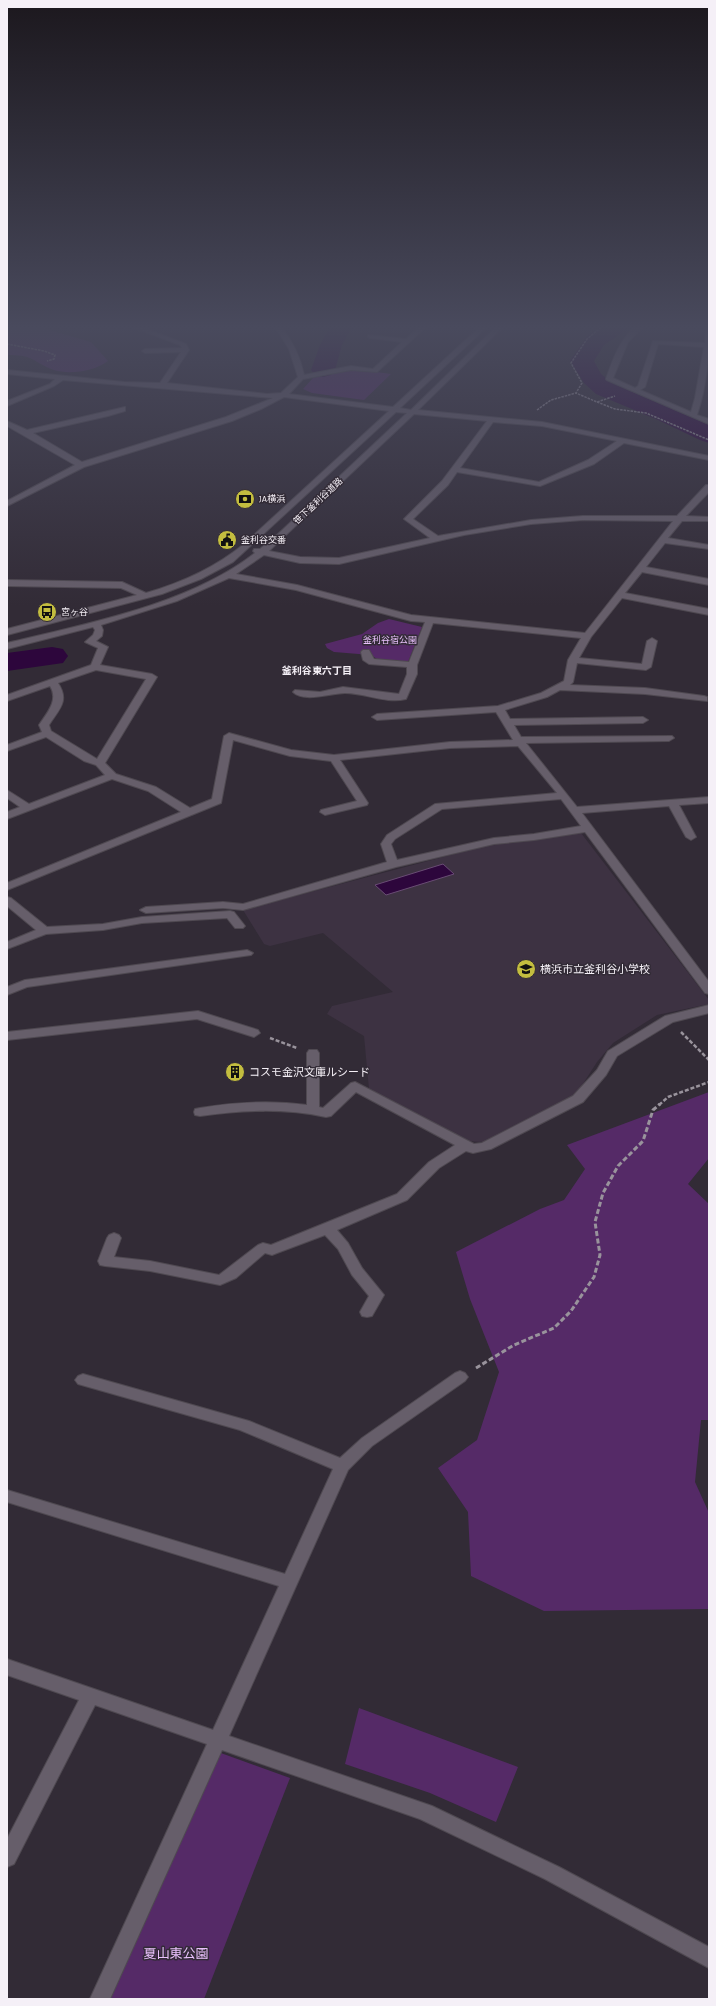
<svg xmlns="http://www.w3.org/2000/svg" width="716" height="2006" font-family="'Alegreya Sans','Noto Sans JP',sans-serif">
	<style>
		.built { fill: #3d3242 }
		.green { fill: #552a67 }
		.water { fill: #2d063c; stroke: #694c74 }
		.lines { fill: none; stroke-linecap: round; stroke-linejoin: round }
		.river { fill: #2d063c; fill-rule: evenodd }
		.minor-casing { stroke: #4f4951; stroke-width: 2 }
		.path-far2 { stroke: #99939c; stroke-width: 1.5; stroke-dasharray: 2.5 1; stroke-linecap: butt }
		.path-far1 { stroke: #99939c; stroke-width: 2.5; stroke-dasharray: 4 2; stroke-linecap: butt }
		.path { stroke: #99939c; stroke-width: 3; stroke-dasharray: 5 2.5; stroke-linecap: butt }
		.minor { fill: #665e6a; fill-rule: evenodd }
		.labels { text-anchor: middle; stroke-width: 3; stroke-linejoin: round; paint-order: stroke }
		.far-poi-label { font-size: 9px; fill: #f5f0f7; stroke: #322b36; text-anchor: start }
		.far-street-label { font-size: 9px; fill: #f5f0f7; stroke: #322b36 }
		.far-park-label { font-size: 9px; fill: #e9c0fc; stroke: #322b36 }
		.far-neighbourhood-label { font-size: 10px; font-weight: bold; fill: #f5f0f7; stroke: #322b36 }
		.poi-label { font-size: 11px; fill: #f5f0f7; stroke: #322b36; text-anchor: start }
		.near-park-label { font-size: 13px; fill: #e9c0fc; stroke: #322b36 }
	</style>
	<rect width="100%" height="100%" fill="#322b36"/>
	<!-- built -->
	<polygon class="built" points="581,833 709,1000 709,1004 657,1015 613,1043 597,1062 579,1090 563,1104 498,1143 466,1141 369,1089 364,1036 327,1014 332,1006 393,992 323,933 270,946 264,944 243,910 500,842"/>
	<!-- green -->
	<g class="green">
		<path d="M7 325H32L91 342 108 361C95 371 70 375 54 370 43 367 34 358 23 356 18 355 12 355 7 355Z"/>
		<polygon points="355,369 391,374 364,400 312,393 303,389 313,378 344,370"/>
		<polygon points="389,619 422,627 408,662 377,659 371,655 334,652 327,648 325,644 362,634 378,623"/>
		<polygon points="709,1092 709,1158 688,1184 709,1204 709,1420 701,1420 695,1482 709,1513 709,1609 544,1611 471,1576 468,1512 438,1468 477,1440 499,1372 470,1299 456,1252 540,1209 564,1200 585,1169 567,1145"/>
		<polygon points="359,1708 518,1767 496,1822 430,1793 345,1764"/>
		<polygon points="218,1752 290,1778 204,1999 110,1999"/>
	</g>
	<!-- water -->
	<polygon class="water" points="443,864 454,874 386,895 375,885"/>
	<g class="lines">
		<!-- river -->
		<g class="river">
			<polygon points="331,325 353,325 342,345 335,370 331,375 323,377 315,375 311,370 320,345"/>
			<polygon points="603,325 629,325 626,330 604,345 594,361 601,374 614,384 709,425 709,443 700,440 656,419 596,394 584,383 570,361 588,335"/>
			<polygon points="52,647 63,649 68,656 63,663 7,671 7,653"/>
		</g>
		<!-- minor casing -->
		<g class="minor-casing">
			<g id="minor">
				<path d="M127 325H136L186 344 189 350 167 383 267 394 281 393 298 377 289 349 274 325H280C292 340 300 356 304 375L351 366 373 369 402 342 370 338 368 337V335L406 339 421 325H428L377 372 351 370 303 379 289 394 393 407 482 325H489L400 408 411 410 498 325H505L418 410 542 422 709 456V460L624 443 594 464 540 486 457 472 448 485 413 519 438 536 531 520 583 516H677L706 485H709V492L686 516 709 517V521H682L668 538 709 545V549L665 543 646 567 709 579V585L642 572 625 593 709 609V615L622 598 591 637 579 658 642 664 647 641 652 638 657 641 651 667 646 670 577 663 573 682 570 685 645 688 704 696 707 697V701L645 694 560 690 547 697 505 710 510 719 643 717 648 720 643 723 514 725 521 737 672 736 674 738 669 741 526 743 577 807 709 797V803L679 805 696 837 691 840 686 837 669 806 582 813 709 982V994L705 993 585 832 534 840 494 844 396 867 243 910 223 908 146 913 140 910 146 907 223 902 243 904 387 862 381 844 387 835 435 804 557 793 518 746 450 748 340 760 368 803 367 805 325 815 320 812 321 810 357 801 331 761 290 756 233 740 221 803 7 890V883L181 812 148 791 112 779 7 819V812L20 807 7 798V790L29 804 105 775 96 765 84 761 46 737 7 751V745L42 732 39 725C47 713 59 700 50 686L7 701V695L91 665 98 648 85 642 93 635 95 630 93 627 7 649V643C86 624 190 604 255 553L253 551 254 549H260L277 535 407 413 396 412 233 562 201 579 162 594 7 635V629L137 595 121 588 7 586V580L122 582 146 593C181 583 216 567 244 544L389 411 284 397 261 409 232 421 84 467 7 506V501L75 465 7 426V421L27 430 125 407V411L108 416 33 433 82 462 226 417 273 398 63 380 54 386 7 406V401L50 384 55 379 7 374V370L124 382 160 383 181 352 145 353 142 351 145 349 182 348 180 345ZM414 414 487 421 442 481 404 519 430 538 339 558 300 557 269 551ZM493 422 542 426 617 441 588 460 539 482 460 468ZM583 520 673 521 585 633 411 615 297 585 236 574 264 555 300 563 339 564 464 535 531 524ZM229 578 296 590 411 621 425 622 409 662 374 659 369 650H363L361 652 363 660 369 664 407 667V674L399 694 343 687 320 692 295 690 293 692C304 703 332 693 345 693 365 693 386 704 406 699L417 674V665L433 623 581 638 568 660 564 681 541 693 498 706 377 714 372 717 377 720 496 712 513 740 450 742 334 755 291 750 229 733 224 736 212 799 190 808 156 787 116 774 105 763 157 677 152 674 100 665 108 647 96 641 102 636 103 630 101 625 177 601ZM96 670 146 679 97 759 51 731 49 725C59 709 70 701 58 683ZM561 799 581 826 534 834 494 838 397 860 391 844 395 839 442 809Z"/>
				<path d="M638 325H645L628 342 613 378 635 388 638 386 653 341 705 343 706 325H709C709 356 707 385 697 415L709 419V424L607 380 606 379C613 359 620 338 638 325ZM658 344 704 347 695 398 691 412 640 390 645 387Z"/>
				<polygon points="7,897 11,898 47,927 103,924 142,917 230,911 234,912 245,926 243,928 235,928 227,918 142,923 103,930 46,934 7,949 7,942 36,930 7,906"/>
				<polygon points="247,950 253,953 251,955 27,987 7,995 7,987 25,980"/>
				<path d="M709 1005V1013L673 1022 617 1056 606 1075 583 1102 491 1149 473 1153 466 1151 439 1168 407 1200 337 1230 348 1243 362 1268 384 1295 372 1316 367 1317 362 1316 360 1312 369 1296 352 1275 338 1249 325 1235 277 1253 272 1255 265 1253 236 1278 220 1285 150 1271 105 1266 100 1265 98 1261 107 1238 109 1235 114 1233 119 1235 121 1238 114 1257 150 1261 219 1275 258 1245 263 1243 271 1245 397 1194 429 1162 455 1145 356 1092 331 1116 326 1117C284 1108 243 1110 200 1116L195 1115 194 1112 195 1109 200 1108C236 1102 271 1100 307 1105V1053L309 1050H317L319 1053V1107L323 1108 351 1083 355 1082 474 1144 482 1143 573 1096 597 1070 608 1051 665 1016Z"/>
				<polygon points="198,1011 258,1030 260,1033 254,1037 197,1019 7,1040 7,1032"/>
				<polygon points="460,1371 465,1373 468,1377 465,1381 372,1446 348,1470 229,1736 432,1806 559,1867 709,1947 709,1968 545,1879 420,1819 222,1750 110,1999 90,1999 207,1744 95,1705 14,1864 7,1867 7,1839 79,1700 7,1675 7,1659 213,1730 279,1586 7,1502 7,1490 285,1574 333,1469 240,1430 78,1384 75,1380 78,1376 83,1374 249,1421 340,1458 362,1438 455,1373"/>
			</g>
		</g>
		<!-- path-far2 -->
		<g class="path-far2">
			<polyline points="604,325 587,339 571,363 582,383 576,393 597,402 615,396"/>
			<polyline points="7,344 44,351 55,355 54,359 47,361"/>
			<polyline points="597,402 615,409 646,413 709,440"/>
			<polyline points="537,410 551,400 576,393"/>
		</g>
		<!-- path-far1 -->
		<g class="path-far1">
			<polyline points="681,1032 709,1060"/>
			<polyline points="270,1038 297,1048"/>
			<polyline points="659,1105 668,1097 709,1082"/>
		</g>
		<!-- path -->
		<polyline class="path" points="476,1368 514,1345 554,1328 571,1311 594,1277 600,1255 595,1222 603,1193 618,1166 643,1141 653,1110 660,1104"/>
		<!-- minor -->
		<use href="#minor" class="minor"/>
	</g>
	<!-- sky -->
	<linearGradient id="sky" x2="0" y2="1"><stop stop-color="#1c181e"/><stop offset="0.54" stop-color="#494a5d"/><stop offset="1" stop-color="#494a5d" stop-opacity="0"/></linearGradient>
	<rect width="716" height="606" fill="url(#sky)"/>
	<!-- icons -->
	<defs>
		<g id="bank-disc" transform="scale(1)"><circle r="9.5" fill="#c3bd3f" stroke="#322b36"/><path d="M-6-4H6V4H-6ZM0-2.3a2.3 2.3 0 1 0 0 4.6a2.3 2.3 0 1 0 0-4.6Z" fill="#111"/></g>
		<g id="civic-disc" transform="scale(1)"><circle r="9.5" fill="#c3bd3f" stroke="#322b36"/><path d="M-.6-6.5H3V-4.5H.6V-3L4-1V1h2V6H-6V1h2V-1L-.6-3ZM-1.2 2.5V6h2.4V2.5Z" fill="#111"/></g>
		<g id="bus-disc" transform="scale(1)"><circle r="9.5" fill="#c3bd3f" stroke="#322b36"/><path d="M-5-6H5V4H4V6H2V4H-2V6H-4V4H-5ZM-3.5-4V0h7V-4ZM-3.5 1.2v1.5H-2V1.2ZM2 1.2v1.5H3.5V1.2Z" fill="#111"/></g>
		<g id="school-disc" transform="scale(1)"><circle r="9.5" fill="#c3bd3f" stroke="#322b36"/><path d="M0-5L7-2L0 1L-7-2ZM-4 1L0 2.5L4 1V4Q0 6-4 4Z" fill="#111"/></g>
		<g id="building-disc" transform="scale(1)"><circle r="9.5" fill="#c3bd3f" stroke="#322b36"/><path d="M-4-6H4V6H1V3H-1V6H-4ZM-2.5-4.3h1.7v1.8h-1.7ZM.8-4.3h1.7v1.8H.8ZM-2.5-1h1.7V.8h-1.7ZM.8-1h1.7V.8H.8Z" fill="#111"/></g>
	</defs>
	<g fill-rule="evenodd">
		<use href="#bank-disc" x="245" y="499"/>
		<use href="#civic-disc" x="227" y="540"/>
		<use href="#bus-disc" x="47" y="612"/>
		<use href="#school-disc" x="526" y="969"/>
		<use href="#building-disc" x="235" y="1072"/>
	</g>
	<g class="labels">
		<!-- far-poi labels -->
		<g class="far-poi-label">
			<text x="259" y="502">JA横浜</text>
			<text x="241" y="543">釜利谷交番</text>
			<text x="61" y="615">宮ヶ谷</text>
		</g>
		<!-- far-street labels -->
		<g class="far-street-label">
			<text transform="translate(318 501) rotate(-43)" y="3">笹下釜利谷道路</text>
		</g>
		<!-- far-park labels -->
		<g class="far-park-label">
			<text x="390" y="643">釜利谷宿公園</text>
		</g>
		<!-- far-neighbourhood labels -->
		<g class="far-neighbourhood-label">
			<text x="317" y="674">釜利谷東六丁目</text>
		</g>
		<!-- poi labels -->
		<g class="poi-label">
			<text x="540" y="973">横浜市立釜利谷小学校</text>
			<text x="249" y="1076">コスモ金沢文庫ルシード</text>
		</g>
		<!-- near-park labels -->
		<g class="near-park-label">
			<text x="176" y="1958">夏山東公園</text>
		</g>
	</g>
	<!-- border -->
	<rect width="716" height="2006" fill="none" stroke="#f5f0f7" stroke-width="16"/>
</svg>
